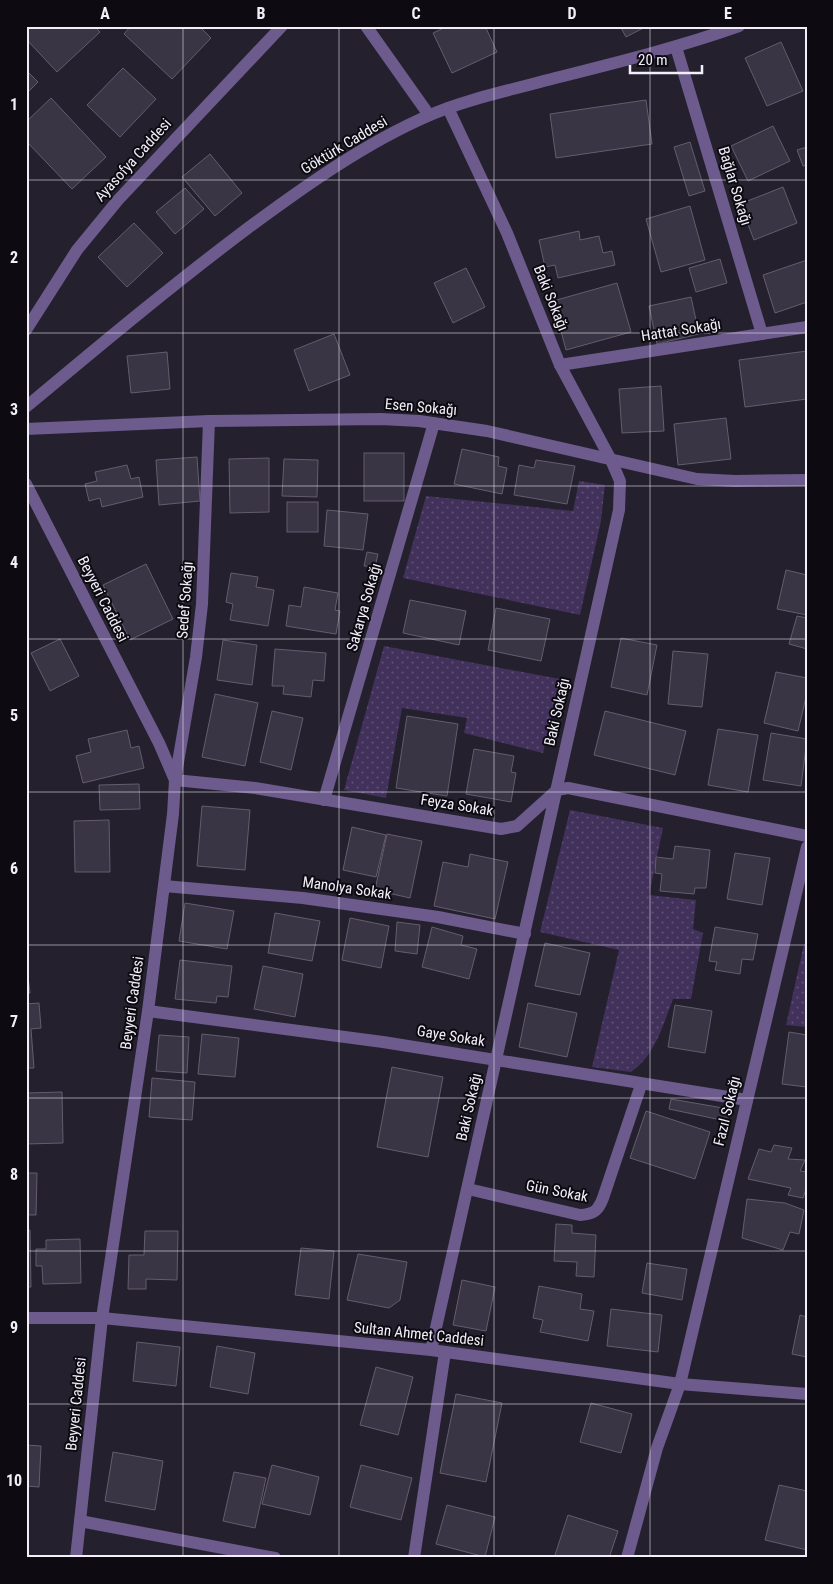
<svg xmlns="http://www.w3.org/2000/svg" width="833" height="1584" font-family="'Roboto Condensed',sans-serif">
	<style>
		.grass { fill: url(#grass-dots) }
		.building { fill: #3a3544; stroke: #635d6e }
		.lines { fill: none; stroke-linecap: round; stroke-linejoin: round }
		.minor { stroke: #6c5b8c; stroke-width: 12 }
		.grid { fill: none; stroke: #f2eff9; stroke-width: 1; stroke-opacity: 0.55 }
		.labels { text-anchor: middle; stroke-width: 4; stroke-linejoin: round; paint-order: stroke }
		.street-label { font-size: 15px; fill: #f2eff9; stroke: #0d0b11 }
		.neatline { fill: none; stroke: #f2eff9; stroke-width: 2 }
		.grid-label { font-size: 16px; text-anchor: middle; font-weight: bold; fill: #f2eff9 }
	</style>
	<defs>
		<pattern id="grass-dots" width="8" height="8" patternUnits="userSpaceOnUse" patternTransform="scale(1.25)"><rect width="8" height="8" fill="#41315b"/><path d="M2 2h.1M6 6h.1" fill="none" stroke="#5d4f73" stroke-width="1.8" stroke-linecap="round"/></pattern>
	</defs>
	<rect width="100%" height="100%" fill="#24202e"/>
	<!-- grass -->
	<g class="grass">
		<polygon points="579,481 605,485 601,521 580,615 403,578 426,496 573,511"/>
		<polygon points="384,646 560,679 543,753 464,733 467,718 402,708 386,798 344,790"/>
		<path d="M570 810 663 828 649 895 696 900 693 929 703 933 691 999H673C663 1025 655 1056 631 1072L592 1067 619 950 540 932Z"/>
		<polygon points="804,944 807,945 807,1027 786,1025"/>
	</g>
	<!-- building -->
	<g class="building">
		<polygon points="26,26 94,26 100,32 57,72 26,39"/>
		<polygon points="131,26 199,26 211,38 172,79 124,34"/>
		<polygon points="448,26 485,26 497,52 452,73 433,33"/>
		<polygon points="620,26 647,26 626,37"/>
		<polygon points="781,42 803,91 767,106 745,58"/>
		<polygon points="123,68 156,99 120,137 87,105"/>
		<polygon points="26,70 38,82 26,94"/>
		<polygon points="51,98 106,157 72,189 26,141 26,122"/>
		<polygon points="646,100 652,144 556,158 550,114"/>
		<polygon points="773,126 790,161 748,181 731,146"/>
		<polygon points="690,142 705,191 689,196 674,147"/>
		<polygon points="807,147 807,165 803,166 797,150"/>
		<polygon points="210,154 242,193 215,216 182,177"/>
		<polygon points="783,187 797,223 754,240 740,204"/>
		<polygon points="185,188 204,209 175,234 156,212"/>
		<polygon points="690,206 705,260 661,272 646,219"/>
		<polygon points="134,223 163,253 127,287 98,257"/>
		<polygon points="579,231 580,240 599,236 603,253 612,251 615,265 558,278 555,265 545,267 539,240"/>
		<polygon points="720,259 727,283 696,292 689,268"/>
		<polygon points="807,260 807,302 775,313 763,275"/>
		<polygon points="466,268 485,307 453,323 434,283"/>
		<polygon points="617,283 631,332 566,350 553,301"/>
		<polygon points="691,297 699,334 657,344 649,306"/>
		<polygon points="334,334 350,375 309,391 294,350"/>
		<polygon points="807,351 807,399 745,407 739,360"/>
		<polygon points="167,352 170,389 131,393 127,356"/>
		<polygon points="661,386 664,431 622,433 619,389"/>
		<polygon points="726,418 731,459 678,465 674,424"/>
		<polygon points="462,449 499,457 498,466 507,468 502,494 454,484"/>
		<rect x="364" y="453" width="40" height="48"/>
		<polygon points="197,457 200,501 159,505 156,460"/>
		<polygon points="269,458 269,512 230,513 229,459"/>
		<polygon points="284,459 318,460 317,497 282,496"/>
		<polygon points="536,460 575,466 567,504 514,495 519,465 534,468"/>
		<polygon points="127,465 131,479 139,477 143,497 102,507 100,498 89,501 85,484 97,481 95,472"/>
		<rect x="287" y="502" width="31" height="30"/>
		<polygon points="327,510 368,514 363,550 324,546"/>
		<polygon points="367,552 378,554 375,567 364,566"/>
		<polygon points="146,564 173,619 130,640 103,585"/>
		<polygon points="786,570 807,575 807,615 777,609"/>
		<polygon points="231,573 258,577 256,587 274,590 268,626 230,620 233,604 226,602"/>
		<polygon points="304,587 338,593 335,610 340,611 336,634 286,626 289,605 301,607"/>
		<polygon points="410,600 466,611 459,645 403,633"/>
		<polygon points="496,608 550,619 541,661 488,650"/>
		<polygon points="797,616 807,618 807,649 789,644"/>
		<polygon points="621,638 657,645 647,695 611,687"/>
		<polygon points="60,639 79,676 50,691 31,653"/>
		<polygon points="223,640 257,645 252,685 217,680"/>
		<polygon points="275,649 326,653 324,681 313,680 311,697 283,694 284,686 272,686"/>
		<polygon points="673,651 708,654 702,707 668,704"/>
		<polygon points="776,672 807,678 807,693 798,731 764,723"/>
		<polygon points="215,694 258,703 245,766 202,757"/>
		<polygon points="272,711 303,718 291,770 260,762"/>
		<polygon points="605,711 686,731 675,775 594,755"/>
		<polygon points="407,716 458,724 447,796 396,788"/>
		<polygon points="718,729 758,735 748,792 708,785"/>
		<polygon points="127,730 131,748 139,746 144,768 83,783 76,756 91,752 88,739"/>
		<polygon points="771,733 807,739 801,786 763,780"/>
		<polygon points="474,749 514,756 511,772 516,773 511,802 466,794"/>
		<polygon points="139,784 140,809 100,810 99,785"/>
		<polygon points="202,806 250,810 245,870 197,866"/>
		<polygon points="109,820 110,872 75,872 74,821"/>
		<polygon points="352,827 386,835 376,877 343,870"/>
		<polygon points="387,834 422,841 410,898 375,890"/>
		<polygon points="675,846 710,850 706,888 695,888 694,894 660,891 662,874 655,873 656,857 673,859"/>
		<polygon points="735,853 770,858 762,905 727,899"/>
		<polygon points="470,854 508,862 495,919 434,906 443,862 468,867"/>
		<polygon points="185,903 234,911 227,949 179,941"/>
		<polygon points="275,913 320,921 312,961 268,953"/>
		<polygon points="350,918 389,926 381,968 342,960"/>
		<polygon points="397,922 420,925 417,954 395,951"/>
		<polygon points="432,927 463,936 461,945 477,949 469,979 422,967"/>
		<polygon points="715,927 758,934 753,960 742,959 740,974 715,970 717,962 709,961"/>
		<polygon points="545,943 590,953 580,995 535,986"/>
		<polygon points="26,959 30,993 26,994"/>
		<polygon points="180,960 232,966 228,997 217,996 216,1003 175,999"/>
		<polygon points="263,966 303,974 295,1017 254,1009"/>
		<polygon points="39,1003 41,1028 31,1029 34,1068 26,1068 26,1004"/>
		<polygon points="528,1003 577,1013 567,1057 519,1047"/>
		<polygon points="675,1005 712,1011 705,1053 668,1047"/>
		<polygon points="789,1032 807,1035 807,1087 782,1084"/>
		<polygon points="202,1034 239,1038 235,1077 198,1074"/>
		<polygon points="159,1035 189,1037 187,1073 156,1071"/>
		<polygon points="392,1067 443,1077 428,1157 377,1147"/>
		<polygon points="152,1078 195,1082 192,1120 149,1117"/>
		<polygon points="62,1092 63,1143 26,1144 26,1093"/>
		<polygon points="671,1099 729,1109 726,1121 669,1109"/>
		<polygon points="646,1111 710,1132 695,1179 630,1158"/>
		<polygon points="774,1145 792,1148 788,1159 805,1160 800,1171 807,1172 807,1186 803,1198 788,1195 791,1188 748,1179 759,1149 771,1152"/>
		<polygon points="26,1173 37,1173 36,1215 26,1215"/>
		<polygon points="747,1199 785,1203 804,1210 799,1234 790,1232 783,1250 742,1238"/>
		<polygon points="556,1224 572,1225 572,1233 596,1235 594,1277 576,1276 577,1262 554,1261"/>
		<polygon points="26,1230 30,1230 31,1287 26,1287"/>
		<polygon points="145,1231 178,1231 177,1280 146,1279 146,1289 128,1289 129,1255 144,1255"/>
		<polygon points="80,1239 81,1283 43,1284 42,1266 36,1266 36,1249 46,1249 46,1240"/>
		<polygon points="301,1248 334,1251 329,1299 295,1295"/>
		<polygon points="358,1254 407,1262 400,1300 389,1308 347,1300"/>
		<polygon points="647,1263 687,1269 682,1300 642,1293"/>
		<polygon points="462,1280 495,1287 486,1331 453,1325"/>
		<polygon points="539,1286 582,1294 580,1309 594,1311 588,1341 540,1332 543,1320 533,1318"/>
		<polygon points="611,1309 662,1315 658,1352 607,1346"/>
		<polygon points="800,1315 807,1317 807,1357 792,1354"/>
		<polygon points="137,1342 180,1347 176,1386 133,1381"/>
		<polygon points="217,1346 255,1353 248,1394 210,1387"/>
		<polygon points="376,1367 413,1377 398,1435 360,1425"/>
		<polygon points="456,1394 502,1403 486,1482 440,1473"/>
		<polygon points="591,1403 632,1414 621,1453 580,1442"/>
		<polygon points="26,1445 41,1446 39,1487 26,1486"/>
		<polygon points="113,1452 163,1461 155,1510 105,1501"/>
		<polygon points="272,1465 319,1477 310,1515 262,1504"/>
		<polygon points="361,1465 412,1478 401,1520 350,1507"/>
		<polygon points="234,1472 266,1478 255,1528 223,1521"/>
		<polygon points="779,1485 807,1491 807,1550 765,1540"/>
		<polygon points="447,1505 495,1517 485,1557 436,1544"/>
		<polygon points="568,1515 618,1531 609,1558 563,1558 555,1555"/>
	</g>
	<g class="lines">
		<!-- minor -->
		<g class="minor">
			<polyline points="366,26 429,115"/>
			<polyline points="676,47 762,334"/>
			<polyline points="26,330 77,250 118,200 282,26"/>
			<polyline points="560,365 807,327"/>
			<path d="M26 407C99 346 172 285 248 228 305 186 365 143 430 115 465 100 503 92 540 82 607 65 674 49 739 26"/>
			<polyline points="209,421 202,604 196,657 175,780 255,788 501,829 517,826 557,790 568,788 807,836"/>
			<polyline points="26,429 209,421 381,419 419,421 487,431 697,479 735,481 807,480"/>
			<polyline points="26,484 159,743 175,780 173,814 148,1011 102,1318 76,1558"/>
			<polyline points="324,800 434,423"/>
			<polyline points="164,886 303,898 438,917 525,934"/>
			<polyline points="148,1011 383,1042 747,1100"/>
			<path d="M468 1189 580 1215C594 1214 598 1211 603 1198L641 1085"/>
			<polyline points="26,1318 102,1318 431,1350 680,1384 807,1394"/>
			<polyline points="431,1350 619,510 620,481 611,460 560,365 507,233 448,108"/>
			<polyline points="80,1521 275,1558"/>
			<polyline points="414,1558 445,1352"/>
			<polyline points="627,1558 657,1448 680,1384 807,847"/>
		</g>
	</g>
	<!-- grid -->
	<path class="grid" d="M183 26V1558M339 26V1558M494 26V1558M650 26V1558M26 180H807M26 333H807M26 486H807M26 639H807M26 792H807M26 945H807M26 1098H807M26 1251H807M26 1404H807"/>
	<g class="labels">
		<!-- street labels -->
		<g class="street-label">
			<text transform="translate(344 145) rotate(-31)" y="5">Göktürk Caddesi</text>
			<text transform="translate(133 160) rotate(-48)" y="5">Ayasofya Caddesi</text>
			<text transform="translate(735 186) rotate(73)" y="5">Bağlar Sokağı</text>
			<text transform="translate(551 298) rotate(68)" y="5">Baki Sokağı</text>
			<text transform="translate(681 330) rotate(-9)" y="5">Hattat Sokağı</text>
			<text transform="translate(421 407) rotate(5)" y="5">Esen Sokağı</text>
			<text transform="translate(103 599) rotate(63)" y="5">Beyyeri Caddesi</text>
			<text transform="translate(185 600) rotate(-86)" y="5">Sedef Sokağı</text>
			<text transform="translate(364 607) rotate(-74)" y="5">Sakarya Sokağı</text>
			<text transform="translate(557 712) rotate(-77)" y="5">Baki Sokağı</text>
			<text transform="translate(457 805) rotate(9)" y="5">Feyza Sokak</text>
			<text transform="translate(347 888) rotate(8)" y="5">Manolya Sokak</text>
			<text transform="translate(132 1003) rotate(-82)" y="5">Beyyeri Caddesi</text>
			<text transform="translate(451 1036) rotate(9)" y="5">Gaye Sokak</text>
			<text transform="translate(469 1107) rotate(-77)" y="5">Baki Sokağı</text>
			<text transform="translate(727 1111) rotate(-76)" y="5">Fazıl Sokağı</text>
			<text transform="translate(557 1191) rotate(11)" y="5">Gün Sokak</text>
			<text transform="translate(419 1334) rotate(6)" y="5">Sultan Ahmet Caddesi</text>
			<text transform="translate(76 1404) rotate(-84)" y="5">Beyyeri Caddesi</text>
		</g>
	</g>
	<!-- border -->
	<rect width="833" height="1584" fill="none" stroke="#0d0b11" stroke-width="55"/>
	<!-- scale -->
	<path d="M630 65v8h72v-8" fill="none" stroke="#f2eff9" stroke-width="2.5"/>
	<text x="638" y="65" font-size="15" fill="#f2eff9" stroke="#0d0b11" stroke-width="4" paint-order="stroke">20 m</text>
	<rect x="28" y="28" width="778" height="1528" class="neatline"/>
	<g class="grid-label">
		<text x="105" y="19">A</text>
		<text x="261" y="19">B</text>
		<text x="416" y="19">C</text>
		<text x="572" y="19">D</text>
		<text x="728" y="19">E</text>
		<text x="14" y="110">1</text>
		<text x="14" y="263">2</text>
		<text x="14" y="415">3</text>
		<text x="14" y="568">4</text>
		<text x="14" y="721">5</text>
		<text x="14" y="874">6</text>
		<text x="14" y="1027">7</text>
		<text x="14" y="1180">8</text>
		<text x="14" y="1333">9</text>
		<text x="14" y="1486">10</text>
	</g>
</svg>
